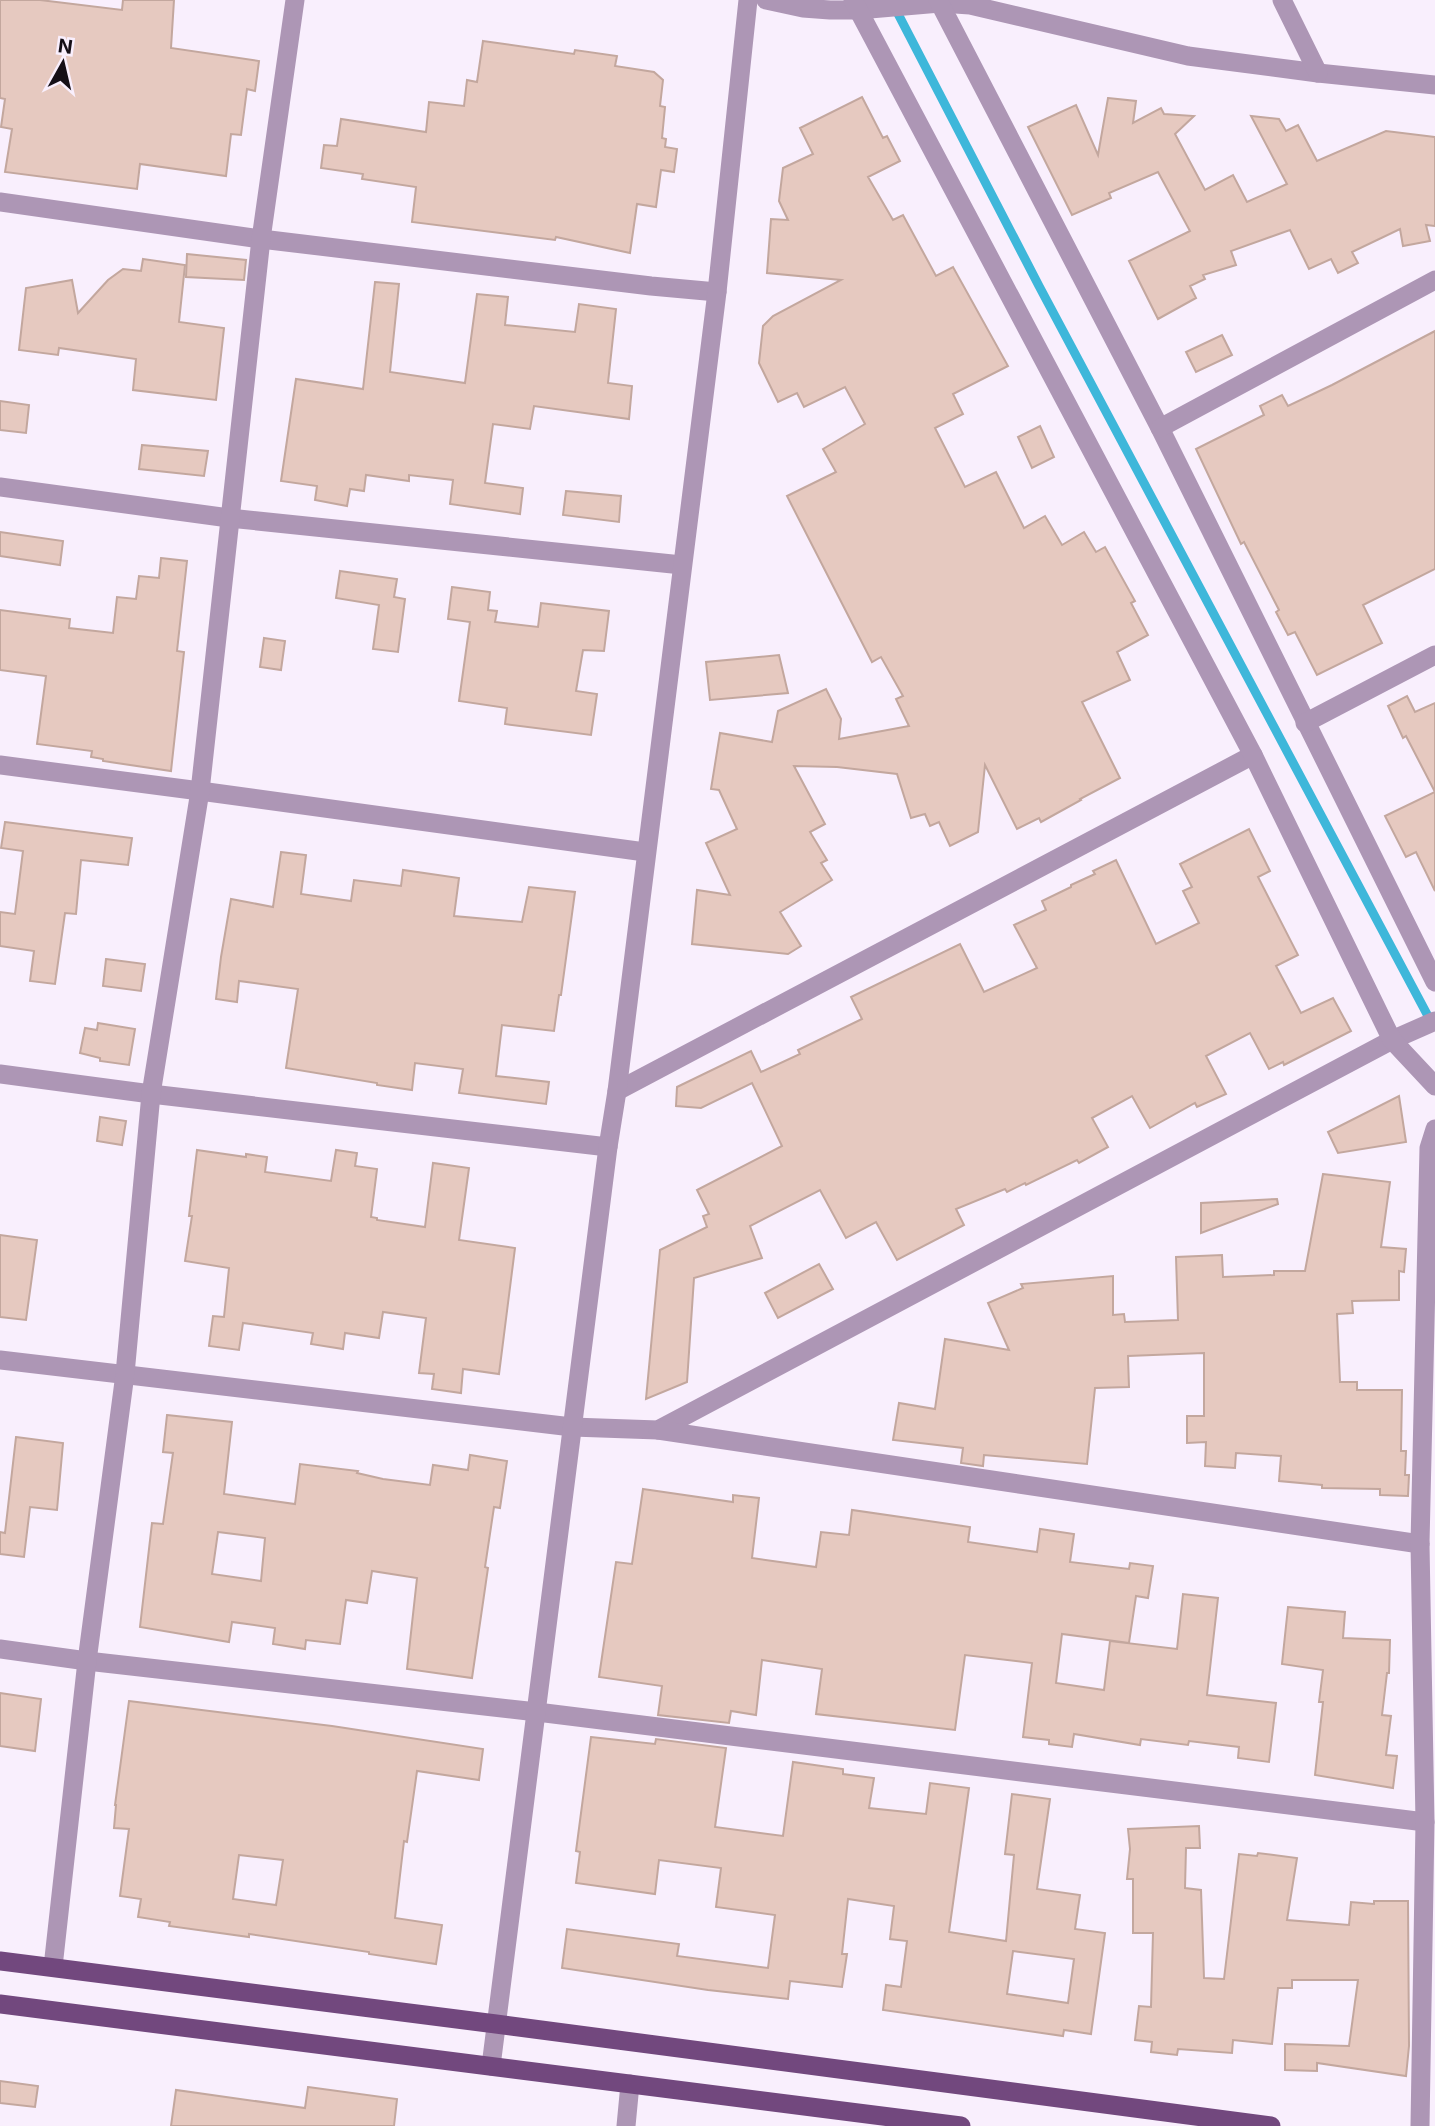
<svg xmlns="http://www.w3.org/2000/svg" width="1435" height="2126" font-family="Inter,sans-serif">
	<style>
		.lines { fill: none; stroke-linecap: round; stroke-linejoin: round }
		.stream { stroke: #3eb7da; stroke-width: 9 }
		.building { fill: #e6c9c0; stroke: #c3a79e; stroke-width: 2; fill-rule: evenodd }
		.minor { stroke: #ad96b5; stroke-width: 19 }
		.tertiary { stroke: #ad96b5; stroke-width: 19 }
		.primary { stroke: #72487e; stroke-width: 19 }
	</style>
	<rect width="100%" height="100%" fill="#f9effd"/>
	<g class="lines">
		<!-- stream -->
		<polyline class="stream" points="895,8 1039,286 1428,1016"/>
	</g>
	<!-- building -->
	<g class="building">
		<polygon points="0,0 40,0 122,10 123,0 174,0 171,48 259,61 255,91 247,89 241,135 231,134 226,176 140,164 137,189 5,172 12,129 1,127 5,99 0,98"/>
		<polygon points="483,41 574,54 575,50 617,56 615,66 654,72 663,80 660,106 665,107 662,138 666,139 665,147 677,149 674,172 661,170 656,207 637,204 630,253 556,237 555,240 412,222 416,187 362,179 363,174 321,168 324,145 337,146 341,119 426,132 429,102 464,106 467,80 477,82"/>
		<polygon points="862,97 883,138 887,136 900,161 868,177 893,220 903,215 936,276 953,267 1008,366 953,394 963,414 935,428 965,487 996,472 1024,528 1045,516 1062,545 1084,532 1096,552 1105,547 1135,601 1131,603 1148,635 1117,652 1130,680 1082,702 1120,778 1080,799 1081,800 1041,822 1039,818 1017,829 985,765 978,832 950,846 939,822 930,826 925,814 911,818 897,774 837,767 794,766 825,824 810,832 827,860 821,863 832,880 780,912 801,946 788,954 692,944 697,890 730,895 706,843 737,829 719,790 711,789 720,733 772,742 778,711 826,689 841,719 839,739 909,726 896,699 903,696 881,657 872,662 787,496 836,472 823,449 865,424 845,387 804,407 797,393 778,402 759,363 763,326 773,316 841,280 767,273 771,219 788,220 779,201 783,168 813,154 800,128"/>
		<polygon points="1108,98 1136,101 1133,123 1161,108 1164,114 1194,116 1175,134 1205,190 1233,175 1247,202 1287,184 1251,116 1279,119 1286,131 1298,125 1317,161 1386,131 1435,137 1435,226 1426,225 1430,241 1403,246 1400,229 1352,252 1358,263 1338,273 1331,259 1309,269 1290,230 1231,251 1236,265 1203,275 1205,279 1190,286 1196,298 1158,319 1129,261 1190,231 1158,172 1109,193 1111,198 1072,215 1028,127 1076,105 1098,155"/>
		<polygon points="187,254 246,260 244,280 186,277"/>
		<polygon points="143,259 185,265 179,322 224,328 216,400 133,390 136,359 59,348 58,355 19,350 26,288 72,280 78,313 108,280 123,269 141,271"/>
		<polygon points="375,282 399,284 390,372 465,383 477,294 508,297 505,325 575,332 579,304 616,309 608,383 632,386 629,419 534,406 530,429 493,424 485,483 523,488 520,514 450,504 453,480 409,475 409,481 366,475 364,491 350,489 347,506 315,500 317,486 281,481 296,379 363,389"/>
		<polygon points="1435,331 1435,569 1363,605 1382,643 1317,675 1295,632 1288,635 1276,612 1279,610 1244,542 1241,544 1196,449 1264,415 1260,406 1282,395 1288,406 1332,385"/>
		<polygon points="1222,335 1232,355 1196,372 1186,352"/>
		<polygon points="0,401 29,405 26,433 0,430"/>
		<polygon points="1040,426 1054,457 1032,468 1018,437"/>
		<polygon points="142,445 208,451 204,476 139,469"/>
		<polygon points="566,491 621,496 619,522 563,515"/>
		<polygon points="0,532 63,541 60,565 0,556"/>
		<polygon points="161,558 187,561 177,651 184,652 171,771 103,761 103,759 91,757 92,751 37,744 46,676 0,670 0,610 70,619 69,628 113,633 117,597 136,599 139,576 159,578"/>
		<polygon points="340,571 397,579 394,597 405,599 398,652 373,649 379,605 336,598"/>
		<polygon points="452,587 490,592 488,610 497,611 495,622 538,627 541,603 609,611 604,651 583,650 576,691 597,694 591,735 505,724 507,708 459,701 470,622 448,619"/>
		<polygon points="264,638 285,641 281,670 260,667"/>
		<polygon points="779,655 788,693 710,700 706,662"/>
		<polygon points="1407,696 1415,712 1435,703 1435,891 1416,852 1406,857 1385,816 1435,792 1406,736 1403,738 1388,706"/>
		<polygon points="5,822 132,838 128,865 81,860 76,914 65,913 55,984 30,981 34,951 0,946 0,912 15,914 23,851 1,848"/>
		<polygon points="1249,829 1270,871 1258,877 1298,955 1276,966 1301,1013 1333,998 1351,1031 1284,1065 1283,1062 1269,1069 1250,1033 1206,1056 1226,1094 1197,1107 1195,1103 1150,1128 1132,1096 1092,1118 1108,1147 1079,1163 1077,1160 1026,1185 1025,1183 1007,1192 1005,1189 956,1209 964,1225 897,1260 876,1222 846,1238 820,1190 750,1226 762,1258 694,1278 687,1382 646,1399 660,1250 707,1227 703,1216 709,1214 697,1190 782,1146 752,1083 701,1108 676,1106 677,1087 751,1051 761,1072 800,1054 798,1050 862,1019 851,997 960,944 984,992 1037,968 1014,925 1046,910 1042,901 1071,887 1071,885 1095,874 1093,871 1116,860 1156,944 1199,923 1183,891 1192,887 1180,864"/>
		<polygon points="281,852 306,855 301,894 351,901 354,880 401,886 403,870 459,878 454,916 522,922 529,887 575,892 561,995 559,995 554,1031 502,1025 496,1076 549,1082 546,1104 459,1093 463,1069 415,1063 412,1090 377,1085 377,1083 286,1068 298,989 239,981 237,1002 216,999 221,957 231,899 273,907"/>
		<polygon points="106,959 145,964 141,991 103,986"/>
		<polygon points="98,1023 135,1029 129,1065 100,1061 100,1058 80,1053 85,1028 97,1030"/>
		<polygon points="1399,1096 1406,1142 1338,1153 1328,1132"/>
		<polygon points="100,1117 126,1121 122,1145 97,1141"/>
		<polygon points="197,1150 246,1157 246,1154 267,1157 265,1172 331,1181 336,1150 357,1153 355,1166 377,1169 371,1217 377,1218 377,1220 425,1227 433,1163 469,1168 459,1240 515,1248 499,1374 463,1369 461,1393 432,1389 434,1374 419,1373 426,1318 383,1312 379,1338 345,1333 343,1349 311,1344 313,1333 243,1323 239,1350 209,1346 213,1316 224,1317 229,1268 185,1261 192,1216 189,1216"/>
		<polygon points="1323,1174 1390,1182 1381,1247 1406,1249 1404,1272 1399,1271 1399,1300 1352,1301 1353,1313 1337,1314 1340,1382 1357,1382 1357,1390 1402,1390 1401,1451 1406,1451 1405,1475 1409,1475 1408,1496 1380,1495 1380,1489 1322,1488 1322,1485 1279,1481 1281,1456 1236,1453 1235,1468 1205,1466 1206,1442 1187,1443 1187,1416 1204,1416 1204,1353 1128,1356 1129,1387 1095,1388 1087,1464 984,1455 983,1466 961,1463 963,1448 893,1440 899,1403 935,1409 945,1339 1009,1350 988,1303 1023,1288 1021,1284 1113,1276 1113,1315 1124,1314 1125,1322 1178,1320 1176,1257 1222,1255 1223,1277 1274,1275 1274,1271 1305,1271"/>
		<polygon points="1277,1199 1278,1204 1201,1233 1201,1203"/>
		<polygon points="0,1235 37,1240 26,1320 0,1317"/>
		<polygon points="819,1264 833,1289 778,1318 765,1293"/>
		<path d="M167 1415 232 1422 224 1494 295 1504 300 1464 358 1471 357 1473 383 1479 430 1485 433 1465 468 1470 470 1455 507 1461 500 1508 494 1507 485 1567 488 1568 472 1678 407 1669 417 1578 372 1571 367 1603 346 1600 340 1644 306 1640 305 1649 273 1644 275 1628 232 1622 229 1642 140 1627 152 1523 163 1524 173 1453 163 1452ZM218 1532 265 1538 261 1581 212 1574Z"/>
		<polygon points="16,1437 63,1443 57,1510 30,1507 24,1557 0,1554 0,1532 5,1533"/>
		<polygon points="643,1489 733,1502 733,1495 759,1498 752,1558 816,1567 821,1532 849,1535 852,1510 970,1527 968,1542 1037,1552 1040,1529 1074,1534 1070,1562 1129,1569 1130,1563 1153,1566 1148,1598 1136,1596 1129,1643 1062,1634 1056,1683 1104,1690 1110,1641 1177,1649 1183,1594 1218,1598 1207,1695 1276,1703 1269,1762 1238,1758 1239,1747 1189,1741 1188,1745 1141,1739 1140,1745 1074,1734 1072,1747 1049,1744 1049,1740 1023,1737 1032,1663 965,1655 955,1730 816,1714 822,1669 762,1660 756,1715 731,1711 729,1723 658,1715 662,1686 599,1677 616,1562 632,1564"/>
		<polygon points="1288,1607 1345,1612 1343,1638 1390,1640 1389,1673 1387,1673 1382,1715 1391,1716 1386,1755 1397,1756 1393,1788 1315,1775 1323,1702 1319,1702 1323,1670 1282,1664"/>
		<polygon points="0,1693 41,1699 35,1751 0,1746"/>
		<path d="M129 1701 332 1726 483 1749 479 1780 417 1771 407 1842 404 1841 395 1918 442 1925 436 1964 369 1954V1952L249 1934V1937L169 1926 170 1922 138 1917 141 1899 120 1896 129 1829 114 1828 116 1805H115ZM239 1855 283 1860 276 1905 233 1899Z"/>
		<path d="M591 1737 655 1744 656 1739 726 1748 715 1827 783 1836 793 1762 843 1769V1774L874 1778 869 1808 926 1814 930 1783 969 1788 949 1932 1006 1941 1014 1855 1005 1854 1012 1794 1050 1799 1037 1889 1080 1895 1075 1929 1105 1933 1091 2034 1064 2030 1063 2036 883 2010 886 1985 901 1987 907 1941 890 1939 894 1906 848 1899 842 1954H847L842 1987 790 1981 788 1999 708 1990 562 1968 567 1929 679 1944 677 1956 768 1968 775 1915 716 1907 721 1868 659 1860 655 1894 576 1883 580 1852 576 1851ZM1013 1951 1074 1959 1068 2003 1007 1994Z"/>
		<polygon points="1199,1826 1200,1848 1186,1848 1185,1888 1201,1890 1204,1978 1224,1979 1239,1854 1257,1856 1258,1853 1297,1858 1287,1920 1349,1925 1351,1902 1374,1904 1374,1901 1408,1901 1409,2046 1406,2076 1317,2063 1317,2071 1285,2070 1285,2044 1349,2046 1358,1980 1292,1980 1292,1988 1278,1988 1272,2044 1233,2040 1232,2053 1178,2049 1177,2055 1151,2052 1152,2042 1135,2040 1139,2006 1151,2007 1153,1933 1133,1933 1133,1879 1127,1879 1130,1849 1128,1829"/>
		<polygon points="0,2081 38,2086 35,2107 0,2103"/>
		<polygon points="308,2087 397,2099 394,2126 171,2126 176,2090 305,2108"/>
	</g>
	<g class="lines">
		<!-- minor -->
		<g class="minor">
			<polyline points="766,0 803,8 830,10 858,10 940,3 970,5 1188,56 1318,73 1435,85"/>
			<polyline points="938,0 1160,428 1435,982"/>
			<polyline points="1282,0 1318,73"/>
			<polyline points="0,202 261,239 651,286 717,292"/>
			<polyline points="1160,428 1435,280"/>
			<polyline points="0,487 229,518 682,565"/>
			<polyline points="1305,723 1435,655"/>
			<polyline points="0,765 200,791 645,852"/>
			<polyline points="0,1074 151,1094 608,1147"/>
			<polyline points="617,1091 1253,755"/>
			<polyline points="0,1360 572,1427 658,1430 1392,1040 1435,1021"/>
			<polyline points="658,1430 1420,1544"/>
			<polyline points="0,1649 87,1661 537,1712 1425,1822"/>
			<polyline points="53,1967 87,1661 125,1374 151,1094 200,791 261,239 295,0"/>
			<polyline points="491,2066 608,1147 617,1091 717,292 748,0"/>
			<polyline points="626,2126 630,2084"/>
			<polyline points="1420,2126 1425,1822 1420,1544 1429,1148 1435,1129"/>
		</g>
		<!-- tertiary -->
		<polyline class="tertiary" points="853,0 1253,755 1392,1040 1435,1086"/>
		<!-- primary -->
		<g class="primary">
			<polyline points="0,1961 496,2024 1271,2126"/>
			<polyline points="0,2004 961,2126"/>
		</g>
	</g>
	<!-- north arrow -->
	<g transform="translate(63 63) rotate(8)" stroke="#f9effd" stroke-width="5" paint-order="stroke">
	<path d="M0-5L12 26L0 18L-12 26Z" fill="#150f17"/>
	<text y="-10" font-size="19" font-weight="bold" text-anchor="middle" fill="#150f17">N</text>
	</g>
</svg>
